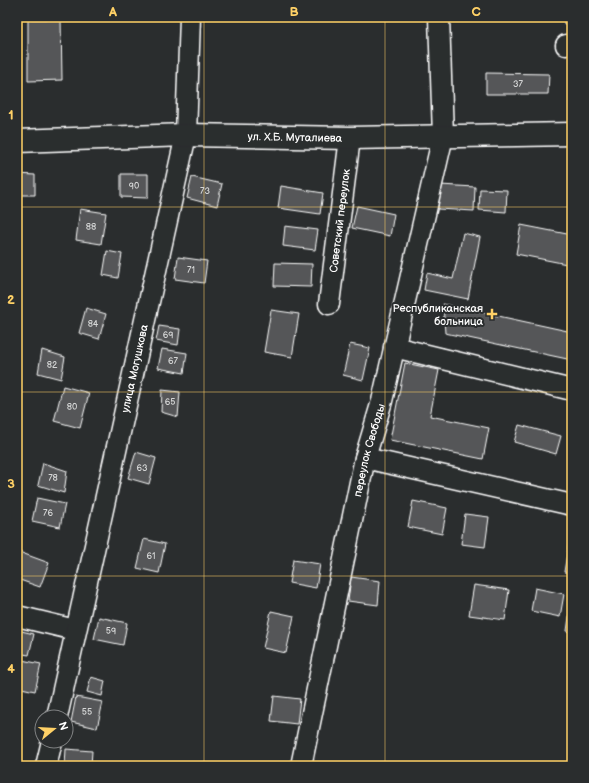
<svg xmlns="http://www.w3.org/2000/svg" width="589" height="783" font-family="'Balsamiq Sans',sans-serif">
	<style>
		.building { fill: #555758; stroke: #fff }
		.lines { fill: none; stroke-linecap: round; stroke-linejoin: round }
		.minor-casing { stroke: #fff; stroke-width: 23 }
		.major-casing { stroke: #fff; stroke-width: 25 }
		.minor { stroke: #2a2d2e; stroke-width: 20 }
		.major { stroke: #2a2d2e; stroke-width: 22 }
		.grid { fill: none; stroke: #ffd166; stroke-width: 1; stroke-opacity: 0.55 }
		.poi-dot { fill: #ffd166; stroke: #2a2d2e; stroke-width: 1.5 }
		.labels { text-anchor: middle; stroke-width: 4; stroke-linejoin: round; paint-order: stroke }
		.number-label { font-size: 9px; fill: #d4d5d5 }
		.street-label { font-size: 11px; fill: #fff; stroke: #2a2d2e }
		.poi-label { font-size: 11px; fill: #fff; stroke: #2a2d2e; text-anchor: end }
		.neatline { fill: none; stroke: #ffd166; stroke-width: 1.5 }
		.grid-label { font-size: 13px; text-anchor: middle; font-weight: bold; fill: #ffd166 }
	</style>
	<rect width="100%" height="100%" fill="#2a2d2e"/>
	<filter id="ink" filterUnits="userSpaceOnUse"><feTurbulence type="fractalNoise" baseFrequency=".025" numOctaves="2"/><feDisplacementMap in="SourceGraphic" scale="8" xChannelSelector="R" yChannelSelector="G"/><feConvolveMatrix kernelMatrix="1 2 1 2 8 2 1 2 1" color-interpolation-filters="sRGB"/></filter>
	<g filter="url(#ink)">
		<!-- building -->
		<g class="building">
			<polygon points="239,17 309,17 309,18 239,19"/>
			<rect x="564" y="17" width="8" height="7"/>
			<polygon points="28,19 61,19 62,80 28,81"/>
			<polygon points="486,73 549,74 548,94 486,94"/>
			<polygon points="17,174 35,175 35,195 17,195"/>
			<polygon points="121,174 148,174 148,198 121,197"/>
			<polygon points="192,177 222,184 217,206 187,198"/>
			<polygon points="440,185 475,187 474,211 438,209"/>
			<polygon points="281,186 323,193 320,214 278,208"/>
			<polygon points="480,189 507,190 506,212 479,210"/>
			<polygon points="357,206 394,214 390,236 352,228"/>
			<polygon points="80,209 106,213 101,244 76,240"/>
			<polygon points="521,225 572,235 572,265 516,254"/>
			<polygon points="285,226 318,230 315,250 283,246"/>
			<polygon points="463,233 480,237 468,299 424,290 427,273 453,279"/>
			<polygon points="107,251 122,254 118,278 103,275"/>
			<polygon points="178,257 207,261 204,283 175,279"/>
			<polygon points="275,263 312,264 311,287 274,286"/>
			<polygon points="443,304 572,332 572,360 445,333"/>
			<polygon points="86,308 106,314 99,339 79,333"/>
			<polygon points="271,310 299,314 292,357 264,352"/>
			<polygon points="159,326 180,329 178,345 156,341"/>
			<polygon points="350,344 370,348 363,380 343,375"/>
			<polygon points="162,349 187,353 184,373 158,368"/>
			<polygon points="42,350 65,357 61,379 38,373"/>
			<polygon points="405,363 439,370 430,416 489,428 483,459 390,440"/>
			<polygon points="63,386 89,393 80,428 54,421"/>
			<polygon points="162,390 180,392 178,417 161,412"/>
			<polygon points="519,425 561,436 556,454 514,442"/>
			<polygon points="136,452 156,458 149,484 128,478"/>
			<polygon points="43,463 67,471 64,493 38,485"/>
			<polygon points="37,498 65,504 60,527 32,521"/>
			<polygon points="413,501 447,508 442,534 408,527"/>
			<polygon points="465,514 489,517 485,547 461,544"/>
			<polygon points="570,535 572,535 572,573 564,572"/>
			<polygon points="144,539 165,544 159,573 137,568"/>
			<polygon points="19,552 49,563 40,587 17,579 17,558"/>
			<polygon points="293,560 320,564 316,588 289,583"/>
			<polygon points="351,577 380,581 378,605 348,601"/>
			<polygon points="474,585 509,590 505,620 469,615"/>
			<polygon points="535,588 564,594 560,617 531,611"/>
			<polygon points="571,603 572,603 572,632 567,631"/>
			<polygon points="271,611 294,616 286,653 263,648"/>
			<polygon points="99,617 127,623 123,645 94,639"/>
			<polygon points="17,630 34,634 29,655 17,653"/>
			<polygon points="17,659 41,664 35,691 17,687"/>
			<polygon points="91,677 105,681 102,696 87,692"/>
			<polygon points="274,696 300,699 297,724 271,721"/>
			<polygon points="76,697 103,702 97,728 71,722"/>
			<polygon points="66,749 92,751 91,766 65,766"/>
		</g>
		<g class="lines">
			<!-- minor casing -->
			<g class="minor-casing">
				<g id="minor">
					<polyline points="566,45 572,44"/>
					<path id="s1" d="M329 304 350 138"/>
					<polyline points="394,347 572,390"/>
					<polyline points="365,458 572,505"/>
					<polyline points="17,616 75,630"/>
					<path id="s2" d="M57 717 186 135 190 17"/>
					<polyline points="46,766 52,741"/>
					<path id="s3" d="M301 766 365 458 382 401 443 136 439 17"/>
				</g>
			</g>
			<!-- major casing -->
			<g class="major-casing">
				<g id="major">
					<path id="s4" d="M17 141 186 135 350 138 572 134"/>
				</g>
			</g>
			<!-- minor -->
			<use href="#minor" class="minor"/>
			<!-- major -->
			<use href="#major" class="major"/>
		</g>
	</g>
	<!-- grid -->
	<path class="grid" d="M204 17V766M385 17V766M17 207H572M17 392H572M17 576H572"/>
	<!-- markers -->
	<path class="poi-dot" d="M490 308h4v4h4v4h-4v4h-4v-4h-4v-4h4z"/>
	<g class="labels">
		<!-- number labels -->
		<g class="number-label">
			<text x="518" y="87">37</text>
			<text x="134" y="189">90</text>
			<text x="205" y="194">73</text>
			<text x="91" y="230">88</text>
			<text x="191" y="273">71</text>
			<text x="93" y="327">84</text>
			<text x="168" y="338">69</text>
			<text x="173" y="364">67</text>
			<text x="52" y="368">82</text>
			<text x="170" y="405">65</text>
			<text x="72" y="410">80</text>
			<text x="142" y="471">63</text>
			<text x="53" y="481">78</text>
			<text x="48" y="516">76</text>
			<text x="151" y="559">61</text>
			<text x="111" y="634">59</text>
			<text x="87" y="715">55</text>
		</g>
		<!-- street labels -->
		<g class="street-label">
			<text dy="4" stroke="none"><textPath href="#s4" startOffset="278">ул. Х.Б. Муталиева</textPath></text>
			<text dy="4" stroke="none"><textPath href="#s1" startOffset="84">Советский переулок</textPath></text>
			<text dy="4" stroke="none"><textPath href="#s2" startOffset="357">улица Могушкова</textPath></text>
			<text dy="4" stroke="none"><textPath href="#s3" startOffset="323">переулок Свободы</textPath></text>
		</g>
		<!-- poi labels -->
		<g class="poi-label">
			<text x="483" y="312">Республиканская<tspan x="483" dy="13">больница</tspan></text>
		</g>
	</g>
	<!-- margin -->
	<rect width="589" height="783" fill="none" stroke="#2a2d2e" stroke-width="44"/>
	<!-- north arrow -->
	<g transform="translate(54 729) rotate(72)"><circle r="19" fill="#2a2d2e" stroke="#7f8182"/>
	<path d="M0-3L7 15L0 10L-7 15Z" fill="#ffd166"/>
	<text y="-6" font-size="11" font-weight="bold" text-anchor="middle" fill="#ffffff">N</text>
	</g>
	<rect x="22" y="22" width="545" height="739" class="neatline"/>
	<g class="grid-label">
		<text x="113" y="16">A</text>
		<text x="294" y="16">B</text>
		<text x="476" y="16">C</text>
		<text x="11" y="119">1</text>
		<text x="11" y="304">2</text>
		<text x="11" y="488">3</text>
		<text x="11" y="673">4</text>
	</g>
</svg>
